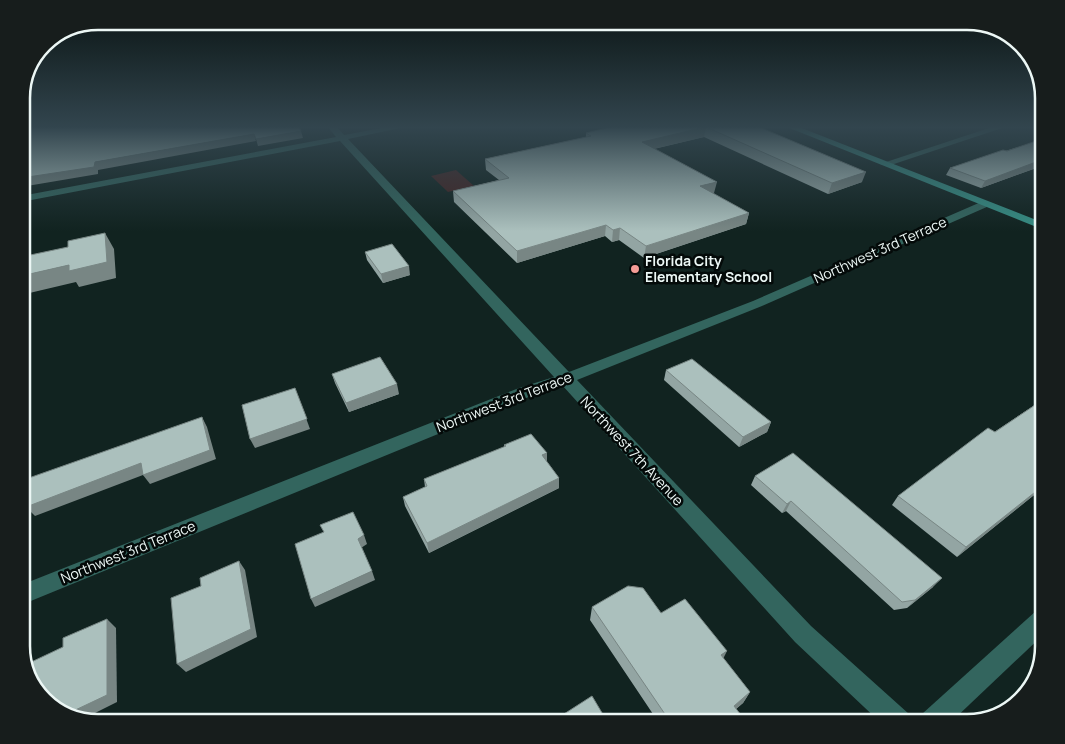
<svg xmlns="http://www.w3.org/2000/svg" width="1065" height="744" font-family="Manrope,sans-serif">
	<style>
		.green { fill: #432423 }
		.lines { fill: none; stroke-linecap: round; stroke-linejoin: round }
		.street { fill: #33655e; fill-rule: evenodd }
		.secondary { fill: #368d83; fill-rule: evenodd }
		.wall { fill: #93a5a3 }
		.shaded-wall { fill: #788684 }
		.building { fill: #abc0bd; stroke: #788684 }
		.poi-dot { fill: #f59c96; stroke: #040a09; stroke-width: 2 }
		.labels { text-anchor: middle; stroke-width: 5; stroke-linejoin: round; paint-order: stroke }
		.street-label { font-size: 14px; fill: #ecf7f5; stroke: #040a09 }
		.poi-label { font-size: 14px; font-weight: bold; fill: #ecf7f5; stroke: #040a09; text-anchor: start }
		.rim { fill: none; stroke: #ecf7f5; stroke-width: 2.5 }
	</style>
	<rect width="100%" height="100%" fill="#112320"/>
	<!-- green -->
	<polygon class="green" points="456,170 474,186 448,192 431,176"/>
	<g class="lines">
		<!-- street -->
		<g class="street">
			<polygon points="328,127 337,127 344,135 387,127 405,127 348,139 569,372 753,301 981,202 989,202 989,206 762,306 577,380 811,626 909,714 912,723 881,723 795,642 562,385 531,396 21,605 21,585 519,388 554,377 340,141 21,202 21,196 336,137"/>
			<polygon points="992,127 1005,127 888,166 880,164"/>
			<polygon points="1044,608 1044,634 950,723 919,723 922,714 1036,611"/>
		</g>
		<!-- secondary -->
		<polygon class="secondary" points="787,127 799,127 1044,223 1044,230"/>
	</g>
	<!-- wall -->
	<g class="wall">
		<polygon points="611,127 759,127 862,182 828,194 704,137 654,149 714,193 712,193 749,213 746,224 644,258 619,240 612,242 605,236 517,263 454,202 453,191 499,180 486,170 485,159 586,137 586,133"/>
		<polygon points="1044,139 1044,168 1039,167 981,188 946,175 950,168"/>
		<polygon points="365,252 410,275 383,283 367,260"/>
		<polygon points="666,370 771,422 767,432 739,447 664,380"/>
		<polygon points="332,374 399,394 349,412 335,383"/>
		<polygon points="1044,399 1044,487 957,557 892,505 898,496"/>
		<polygon points="504,445 547,462 559,478 559,488 429,553 405,506 403,497 425,487 424,479 504,447"/>
		<polygon points="755,476 933,587 907,608 894,610 786,511 782,513 751,485"/>
		<polygon points="592,607 661,613 723,658 750,692 743,703 736,709 747,723 659,723 590,620"/>
	</g>
	<!-- shaded-wall -->
	<g class="shaded-wall">
		<polygon points="706,127 704,137 640,152 642,142"/>
		<polygon points="301,131 303,138 258,146 256,139"/>
		<polygon points="254,134 256,141 98,170 98,174 21,187 21,178 95,162"/>
		<polygon points="1043,159 1039,167 981,188 985,181"/>
		<polygon points="866,172 862,182 828,194 832,183"/>
		<polygon points="717,182 714,193 698,197 700,186"/>
		<polygon points="749,213 746,224 644,258 646,246"/>
		<polygon points="606,225 605,236 517,263 517,251"/>
		<polygon points="620,228 619,240 612,242 613,230"/>
		<polygon points="105,233 114,249 116,278 79,287 76,282 21,295 21,276 69,265"/>
		<polygon points="409,266 410,275 383,283 381,274"/>
		<polygon points="397,384 399,394 349,412 346,403"/>
		<polygon points="295,388 310,429 255,448 250,439"/>
		<polygon points="202,417 207,427 216,459 150,484 143,475 35,516 26,507"/>
		<polygon points="771,422 767,432 739,447 743,437"/>
		<polygon points="547,453 547,462 542,455"/>
		<polygon points="559,478 559,488 429,553 427,543"/>
		<polygon points="1044,485 1044,487 957,557 966,547"/>
		<polygon points="791,501 786,511 782,513 787,504"/>
		<polygon points="364,535 367,544 361,548 358,539"/>
		<polygon points="239,561 245,570 257,637 186,672 177,664"/>
		<polygon points="372,571 375,580 315,607 311,599"/>
		<polygon points="942,578 933,587 907,608 915,600"/>
		<polygon points="107,619 116,628 117,702 85,718 69,713"/>
		<polygon points="727,651 721,663 721,655"/>
		<polygon points="750,692 743,703 727,716 734,706"/>
	</g>
	<!-- building -->
	<g class="building">
		<polygon points="21,127 299,127 301,131 256,139 254,134 95,162 94,167 21,178"/>
		<polygon points="611,127 705,127 642,142 717,182 700,186 749,213 646,246 620,228 613,230 606,225 517,251 453,191 509,178 485,159 591,136 586,133"/>
		<polygon points="706,127 759,127 866,172 832,183"/>
		<polygon points="1042,139 1044,139 1044,159 985,181 950,168 1003,150 1007,151"/>
		<polygon points="105,233 107,262 69,271 69,265 21,276 21,257 68,247 68,241"/>
		<polygon points="392,244 409,266 381,274 365,252"/>
		<polygon points="380,357 397,384 346,403 332,374"/>
		<polygon points="692,359 771,422 743,437 666,370"/>
		<polygon points="295,388 307,419 250,439 242,405"/>
		<polygon points="1044,399 1044,485 966,547 898,496 988,428 995,432"/>
		<polygon points="202,417 210,450 143,475 141,463 26,507 26,479"/>
		<polygon points="531,434 547,453 542,455 559,478 427,543 403,497 427,486 424,479 506,446 504,445"/>
		<polygon points="793,453 942,578 915,600 902,602 791,501 787,504 755,476"/>
		<polygon points="353,512 364,535 358,539 372,571 311,599 295,544 324,532 320,525"/>
		<polygon points="239,561 251,629 177,664 171,598 201,586 200,578"/>
		<polygon points="628,586 643,588 661,613 685,599 727,651 721,655 750,692 734,706 747,723 671,723 592,607"/>
		<polygon points="107,619 107,695 69,713 52,707 29,680 25,665 63,647 63,638"/>
		<polygon points="592,696 608,723 550,723"/>
	</g>
	<!-- sky -->
	<linearGradient id="sky" x2="0" y2="1"><stop stop-color="#091312"/><stop offset="0.55" stop-color="#32454e"/><stop offset="1" stop-color="#32454e" stop-opacity="0"/></linearGradient>
	<rect width="1065" height="231" fill="url(#sky)"/>
	<!-- markers -->
	<circle class="poi-dot" cx="635" cy="269" r="5"/>
	<g class="labels">
		<!-- street labels -->
		<g class="street-label">
			<text transform="translate(880 250) rotate(-24)" y="5">Northwest 3rd Terrace</text>
			<text transform="translate(504 402) rotate(-21)" y="5">Northwest 3rd Terrace</text>
			<text transform="translate(632 451) rotate(47)" y="5">Northwest 7th Avenue</text>
			<text transform="translate(128 552) rotate(-22)" y="5">Northwest 3rd Terrace</text>
		</g>
		<!-- poi labels -->
		<g class="poi-label">
			<text x="645" y="266">Florida City<tspan x="645" dy="16">Elementary School</tspan></text>
		</g>
	</g>
	<!-- crop -->
	<path d="M0 0H1065V744H0ZM98 30H967A68 68 0 0 1 1035 98V646A68 68 0 0 1 967 714H98A68 68 0 0 1 30 646V98A68 68 0 0 1 98 30Z" fill="#171d1c" fill-rule="evenodd"/>
	<path class="rim" d="M98 30H967A68 68 0 0 1 1035 98V646A68 68 0 0 1 967 714H98A68 68 0 0 1 30 646V98A68 68 0 0 1 98 30Z"/>
</svg>
